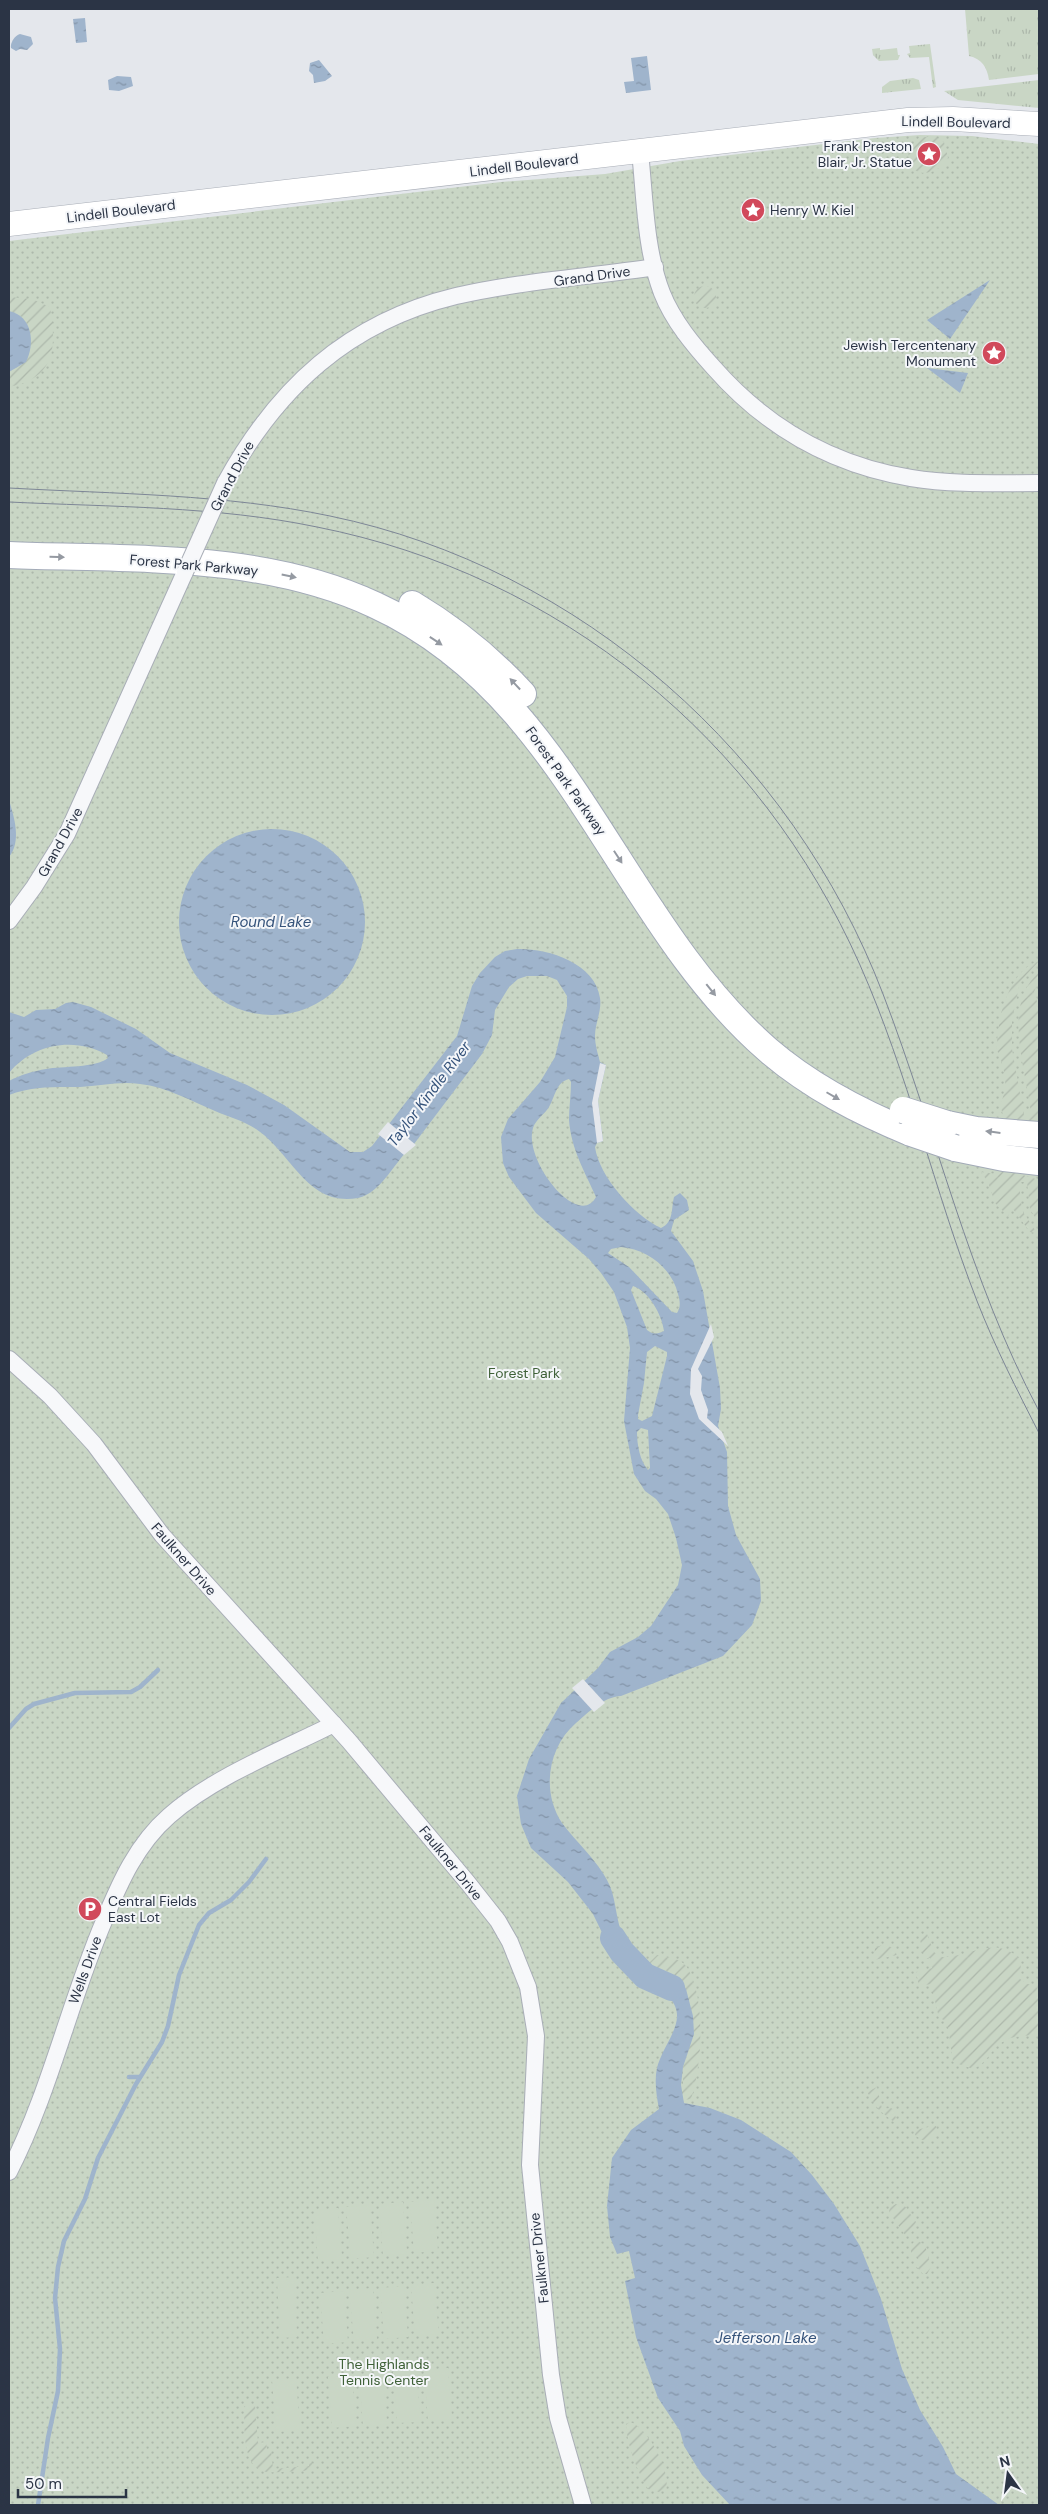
<svg xmlns="http://www.w3.org/2000/svg" width="1048" height="2514" font-family="'DM Sans',sans-serif">
	<style>
		.grass { fill: url(#grass-tufts) }
		.park { fill: url(#park-dots) }
		.garden { fill: url(#garden-furrows) }
		.pitch { fill: #c9d6c5 }
		.water { fill: url(#water-ripples); fill-rule: evenodd }
		.pier { fill: #e4e7ec }
		.lines { fill: none; stroke-linecap: round; stroke-linejoin: round }
		.stream { stroke: #9fb4cc; stroke-width: 4.5 }
		.river { stroke: #9fb4cc; stroke-width: 26 }
		.street-casing { stroke: #a9aeb7; stroke-width: 18 }
		.secondary-casing { stroke: #a9aeb7; stroke-width: 25 }
		.primary-casing { stroke: #a3abb8; stroke-width: 28 }
		.street { stroke: #f7f8fa; stroke-width: 16 }
		.secondary { stroke: #fff; stroke-width: 24 }
		.primary { stroke: #fff; stroke-width: 26 }
		.tram { stroke: #7d8696; stroke-width: 1 }
		.street-bridge-casing { stroke: #a9aeb7; stroke-width: 18; stroke-linecap: butt }
		.primary-bridge-casing { stroke: #a3abb8; stroke-width: 28; stroke-linecap: butt }
		.street-bridge { stroke: #f7f8fa; stroke-width: 16 }
		.primary-bridge { stroke: #fff; stroke-width: 26 }
		.oneway { fill: #959aa2 }
		.labels { text-anchor: middle; stroke-width: 4; stroke-linejoin: round; paint-order: stroke }
		.street-label { font-size: 14px; fill: #2b3445; stroke: #f4f6f9 }
		.poi-label { font-size: 14px; fill: #2b3445; stroke: #f4f6f9; text-anchor: end }
		.park-label { font-size: 14px; fill: #3f6138; stroke: #f4f6f9 }
		.water-label { font-size: 15px; font-style: italic; fill: #34527a; stroke: #f4f6f9 }
	</style>
	<defs>
		<pattern id="grass-tufts" width="24" height="20" patternUnits="userSpaceOnUse" patternTransform="scale(1.25)"><rect width="24" height="20" fill="#c9d6c5"/><path d="M3 7l-1-3M5 7V3M7 7l1-3M15 17l-1-3M17 17v-4M19 17l1-3" fill="none" stroke="#adb8ab"/></pattern>
		<pattern id="park-dots" width="8" height="8" patternUnits="userSpaceOnUse" patternTransform="scale(1.25)"><rect width="8" height="8" fill="#c9d6c5"/><path d="M2 2h.1M6 6h.1" fill="none" stroke="#adb8ab" stroke-width="1.8" stroke-linecap="round"/></pattern>
		<pattern id="garden-furrows" width="10" height="10" patternUnits="userSpaceOnUse" patternTransform="scale(1.25)"><rect width="10" height="10" fill="#c9d6c5"/><path d="M-1 1l2-2M0 10L10 0M9 11l2-2" fill="none" stroke="#adb8ab"/></pattern>
		<pattern id="water-ripples" width="26" height="14" patternUnits="userSpaceOnUse" patternTransform="scale(1.25)"><rect width="26" height="14" fill="#9fb4cc"/><path d="M2 4q2-2 4 0t4 0M15 11q2-2 4 0t4 0" fill="none" stroke="#8293a7"/></pattern>
	</defs>
	<rect width="100%" height="100%" fill="#e4e7ec"/>
	<!-- grass -->
	<g class="grass">
		<path d="M965 9H1039V74L989 80C987 67 982 59 969 56Z"/>
		<polygon points="930,44 936,87 933,88 929,57 910,58 907,54 910,53 909,46"/>
		<polygon points="880,48 880,50 897,48 898,55 900,55 898,60 879,61 873,55 872,49"/>
		<polygon points="913,78 919,80 921,89 882,93 882,87 890,81"/>
		<polygon points="1039,80 1039,108 958,100 944,91"/>
	</g>
	<!-- park -->
	<polygon class="park" points="920,135 972,136 1039,144 1039,2505 9,2505 9,241 501,182 605,174 680,161 875,138"/>
	<!-- garden -->
	<g class="garden">
		<path d="M933 136 944 142 948 158C941 172 918 180 910 164L908 151 919 138Z"/>
		<circle cx="705" cy="297" r="11"/>
		<path d="M9 297 32 299 50 307C57 349 55 378 9 387V372L26 362C29 342 36 317 9 311Z"/>
		<path d="M1039 961 1020 982 1012 1020V1049L1024 1115 1031 1116C1028 1072 1000 1007 1039 972V980L1034 992C1044 1012 1039 1094 1039 1122L1004 1119 1000 1104C1010 1086 1004 1065 996 1048 998 1040 997 1033 999 1025 1002 1002 1015 968 1039 961Z"/>
		<polygon points="996,1170 1013,1172 1039,1180 1039,1224 1030,1209 1027,1182 1020,1182 1020,1197 1023,1212 1037,1233 1030,1232 1013,1209 1011,1209 1008,1216 995,1203 988,1182 981,1172 996,1174"/>
		<path d="M927 1934 934 1952 941 1957C971 1958 994 1933 1021 1960L1020 1979 1027 1984 1039 1985V2034C1026 2037 1012 2034 1001 2043 988 2052 990 2061 973 2069L953 2062 948 2027 944 2020 939 2018 931 1984 919 1986 916 1972 932 1968 930 1958 925 1959 919 1936Z"/>
		<polygon points="884,1944 893,1948 897,1955 874,1960 875,1948"/>
		<path d="M657 1955C668 1957 682 1958 688 1969 706 1999 702 2067 691 2099L683 2100V2067L689 2051 667 1971 648 1964Z"/>
		<polygon points="877,2087 882,2109 891,2108 894,2110 896,2119 894,2122 879,2110 867,2092"/>
		<polygon points="933,2126 936,2126 937,2132 933,2139 922,2140 915,2135 916,2130"/>
		<polygon points="896,2204 904,2205 916,2222 910,2235 905,2235 889,2212 890,2207"/>
		<polygon points="916,2240 925,2245 931,2267 927,2274 923,2274 915,2265 920,2262 917,2255 911,2257 911,2245"/>
		<path d="M244 2406H255L258 2443 266 2442 267 2449H271L273 2469 309 2466V2463H313L309 2470C300 2472 290 2471 281 2472 275 2472 268 2473 262 2471 241 2463 245 2424 244 2406Z"/>
		<path d="M630 2422C648 2428 671 2471 666 2489L659 2492 648 2489C637 2471 627 2446 626 2424Z"/>
	</g>
	<!-- pitch -->
	<g class="pitch">
		<polygon points="434,2200 438,2251 414,2253 410,2202"/>
		<polygon points="403,2202 407,2254 383,2256 379,2204"/>
		<polygon points="370,2205 374,2257 351,2259 346,2207"/>
		<polygon points="338,2208 342,2259 318,2261 314,2210"/>
		<polygon points="294,2277 297,2337 280,2338 277,2278"/>
		<polygon points="434,2283 439,2334 415,2336 411,2285"/>
		<polygon points="404,2286 408,2337 384,2339 380,2288"/>
		<polygon points="373,2288 377,2339 354,2341 349,2290"/>
		<polygon points="344,2291 348,2342 324,2344 320,2293"/>
		<polygon points="448,2368 452,2419 428,2421 424,2370"/>
		<polygon points="416,2370 421,2422 397,2423 393,2372"/>
		<polygon points="383,2373 387,2424 363,2426 359,2375"/>
		<polygon points="352,2375 356,2426 332,2428 328,2377"/>
		<polygon points="296,2378 300,2430 276,2432 272,2380"/>
	</g>
	<!-- water -->
	<g class="water">
		<polygon points="85,18 87,42 76,43 73,19"/>
		<path d="M20 34 31 37 33 44 27 50 20 49 16 51 11 48C10 43 15 35 20 34Z"/>
		<polygon points="647,56 651,90 626,93 624,82 634,81 631,58"/>
		<polygon points="319,60 332,76 325,81 314,83 313,75 309,71 310,63"/>
		<polygon points="117,76 131,77 133,86 119,91 109,90 108,80"/>
		<polygon points="990,280 950,339 927,320"/>
		<path d="M9 311C33 316 35 344 26 362L9 372Z"/>
		<polygon points="927,368 968,373 960,393"/>
		<path d="M9 800C14 817 22 841 9 857Z"/>
		<circle cx="272" cy="922" r="93"/>
		<path d="M517 949C546 948 595 962 600 998 602 1011 595 1023 595 1036 595 1045 598 1054 600 1062L606 1065 598 1101 603 1141 597 1143 595 1147C599 1177 635 1216 661 1228 674 1222 671 1209 674 1197L680 1193 687 1200 689 1210 674 1220 671 1231 693 1261 703 1291 720 1388 721 1409 718 1426 727 1452 728 1506 736 1535 760 1579 761 1601 752 1625 723 1656 621 1696C603 1697 589 1712 576 1723 548 1747 541 1791 562 1823 576 1842 596 1859 607 1880 616 1896 615 1914 621 1931 625 1942 632 1951 639 1960L626 1974 609 1947 593 1914 568 1882 531 1848 521 1824 517 1796 529 1759 561 1703 598 1668 610 1652 638 1637 651 1626 678 1585 682 1565 676 1538 668 1514 656 1499 645 1491 634 1474 624 1421 630 1348 627 1327 614 1292 601 1273 589 1259 536 1213 509 1177 503 1163 501 1137 508 1119 540 1082 555 1057 567 1007V996L557 980 547 976H527L518 979 509 987 495 1010 492 1035 482 1054 414 1144C396 1159 382 1193 358 1198 307 1207 292 1153 256 1129 244 1121 229 1117 215 1111 191 1101 167 1087 140 1084 120 1081 100 1086 80 1087 55 1087 32 1086 9 1095V1081C20 1075 34 1071 46 1069 62 1066 96 1068 108 1058L107 1055C75 1036 32 1044 9 1073V1012L24 1017 36 1010 55 1009 66 1003 73 1002 91 1007 136 1029 170 1053 247 1085 284 1105 350 1152H363L372 1146 457 1036 472 986 480 973 495 957 505 951ZM569 1079 571 1082C571 1095 569 1107 569 1120 571 1149 585 1172 596 1197 578 1230 523 1160 533 1128 536 1119 545 1114 549 1107 555 1097 556 1082 569 1079ZM621 1247C647 1249 672 1268 678 1294 680 1301 681 1307 677 1313L672 1312 629 1267 608 1253 611 1249ZM633 1286C649 1291 662 1315 664 1331 658 1334 653 1335 647 1330L631 1290ZM655 1346 667 1352V1356L652 1416 642 1421 638 1419V1415L644 1383 647 1352ZM641 1428 648 1430 650 1468 648 1470C640 1461 637 1445 637 1432Z"/>
		<path d="M648 1964 679 1978 686 1989 693 2016 694 2034 683 2067 681 2085 684 2103 710 2108 741 2120 791 2152 812 2175 834 2204 860 2246 881 2299 902 2369 920 2410 943 2447 956 2474 999 2505H730L702 2475 684 2446 680 2431 658 2398 636 2337 625 2281 635 2278 629 2251 617 2254 610 2237 607 2206 612 2158 631 2130 659 2109C656 2093 653 2074 660 2059 668 2038 689 2017 668 1996 661 1988 643 1986 633 1980Z"/>
	</g>
	<!-- pier -->
	<g class="pier">
		<polygon points="600,1063 606,1065 598,1101 603,1141 597,1143 592,1103"/>
		<polygon points="388,1122 416,1145 404,1155 378,1134"/>
		<polygon points="711,1324 714,1337 698,1369 702,1376 701,1390 708,1410 707,1418 722,1432 728,1446 699,1419 690,1394 691,1369"/>
		<polygon points="583,1679 605,1703 594,1712 572,1688"/>
	</g>
	<g class="lines">
		<!-- stream -->
		<g class="stream">
			<polyline points="9,1728 26,1709 34,1704 75,1693 131,1692 140,1687 158,1670"/>
			<polyline points="129,2077 140,2077"/>
			<polyline points="38,2505 48,2438 58,2391 60,2349 55,2298 58,2267 64,2241 85,2199 98,2158 136,2084 162,2042 168,2026 179,1975 199,1925 209,1913 231,1900 249,1882 266,1859"/>
		</g>
		<!-- river -->
		<polyline class="river" points="613,1938 622,1952 645,1976 672,1988"/>
		<!-- street casing -->
		<g class="street-casing">
			<g id="street">
				<path d="M640 152C645 198 645 249 662 293 673 321 694 346 714 368 766 427 832 465 911 478 953 485 997 483 1039 483"/>
				<path d="M225 483C277 388 348 322 456 296 521 281 589 277 655 267"/>
				<polyline points="9,921 34,887 67,834 185,572"/>
				<polyline points="9,1359 50,1396 94,1444 162,1535 349,1741 468,1883 498,1921 510,1942 528,1987 536,2036 530,2165 551,2375 558,2418 583,2505"/>
				<path d="M9 2172C50 2092 69 2003 104 1921 120 1882 137 1844 169 1816 213 1777 282 1750 334 1724"/>
			</g>
		</g>
		<!-- secondary casing -->
		<g class="secondary-casing">
			<polyline id="secondary" points="9,224 908,120 953,119 1039,124"/>
		</g>
		<!-- primary casing -->
		<g class="primary-casing">
			<g id="primary">
				<path d="M9 555C131 560 262 552 375 605 571 695 616 918 768 1050 811 1087 860 1112 911 1133"/>
				<path d="M412 604C454 629 490 658 523 694"/>
				<polyline points="947,1124 976,1130 1039,1135"/>
				<polyline points="955,1148 1004,1158 1039,1162"/>
			</g>
		</g>
		<!-- street -->
		<use href="#street" class="street"/>
		<!-- secondary -->
		<use href="#secondary" class="secondary"/>
		<!-- primary -->
		<use href="#primary" class="primary"/>
		<!-- tram -->
		<g class="tram">
			<path d="M9 488C116 494 225 494 330 516 582 568 792 756 883 994 936 1132 969 1280 1039 1411"/>
			<path d="M9 502C111 507 216 506 317 527 560 575 760 739 860 965 908 1073 934 1190 977 1301 995 1347 1017 1390 1039 1433"/>
		</g>
		<!-- street-bridge casing -->
		<g class="street-bridge-casing">
			<polyline id="street-bridge" points="185,572 225,483"/>
		</g>
		<!-- primary-bridge casing -->
		<g class="primary-bridge-casing">
			<g id="primary-bridge">
				<polyline points="903,1110 947,1124"/>
				<polyline points="911,1133 955,1148"/>
			</g>
		</g>
		<!-- street-bridge -->
		<use href="#street-bridge" class="street-bridge"/>
		<!-- primary-bridge -->
		<use href="#primary-bridge" class="primary-bridge"/>
	</g>
	<!-- one-way arrows -->
	<defs><path id="oneway-solid" d="M-6-.8H1V-3.2L6.5 0L1 3.2V.8H-6Z" transform="scale(1.25)"/></defs>
	<g class="oneway">
		<use href="#oneway-solid" transform="translate(57 557) rotate(2)"/>
		<use href="#oneway-solid" transform="translate(289 576) rotate(12)"/>
		<use href="#oneway-solid" transform="translate(436 641) rotate(34)"/>
		<use href="#oneway-solid" transform="translate(515 684) rotate(-133)"/>
		<use href="#oneway-solid" transform="translate(618 857) rotate(57)"/>
		<use href="#oneway-solid" transform="translate(711 990) rotate(51)"/>
		<use href="#oneway-solid" transform="translate(833 1096) rotate(30)"/>
		<use href="#oneway-solid" transform="translate(993 1132) rotate(-173)"/>
	</g>
	<!-- icons -->
	<defs>
		<g id="sight-disc" transform="scale(1.25)"><circle r="9.5" fill="#d1495b" stroke="#f4f6f9"/><path d="M0-6L1.8-2.2L6-1.7L2.9 1.2L3.7 5.4L0 3.3L-3.7 5.4L-2.9 1.2L-6-1.7L-1.8-2.2Z" fill="#fff"/></g>
		<g id="parking-disc" transform="scale(1.25)"><circle r="9.5" fill="#d1495b" stroke="#f4f6f9"/><path d="M-3.5-5.5H1a3.5 3.5 0 0 1 0 7H-1V5.5H-3.5ZM-1-3.4V-.6H.8a1.4 1.4 0 0 0 0-2.8Z" fill="#fff"/></g>
	</defs>
	<g fill-rule="evenodd">
		<use href="#sight-disc" x="929" y="154"/>
		<use href="#sight-disc" x="753" y="210"/>
		<use href="#sight-disc" x="994" y="353"/>
		<use href="#parking-disc" x="90" y="1909"/>
	</g>
	<g class="labels">
		<!-- street labels -->
		<g class="street-label">
			<text transform="translate(956 122) rotate(1)" y="5">Lindell Boulevard</text>
			<text transform="translate(524 165) rotate(-7)" y="5">Lindell Boulevard</text>
			<text transform="translate(121 211) rotate(-7)" y="5">Lindell Boulevard</text>
			<text transform="translate(592 276) rotate(-8)" y="5">Grand Drive</text>
			<text transform="translate(232 476) rotate(-62)" y="5">Grand Drive</text>
			<text transform="translate(194 565) rotate(5)" y="5">Forest Park Parkway</text>
			<text transform="translate(566 781) rotate(55)" y="5">Forest Park Parkway</text>
			<text transform="translate(60 842) rotate(-61)" y="5">Grand Drive</text>
			<text transform="translate(184 1559) rotate(49)" y="5">Faulkner Drive</text>
			<text transform="translate(451 1863) rotate(51)" y="5">Faulkner Drive</text>
			<text transform="translate(85 1970) rotate(-70)" y="5">Wells Drive</text>
			<text transform="translate(539 2258) rotate(-96)" y="5">Faulkner Drive</text>
		</g>
		<!-- poi labels -->
		<g class="poi-label">
			<text x="912" y="151">Frank Preston<tspan x="912" dy="16">Blair, Jr. Statue</tspan></text>
			<text x="770" y="215" text-anchor="start">Henry W. Kiel</text>
			<text x="976" y="350">Jewish Tercentenary<tspan x="976" dy="16">Monument</tspan></text>
			<text x="108" y="1906" text-anchor="start">Central Fields<tspan x="108" dy="16">East Lot</tspan></text>
		</g>
		<!-- park labels -->
		<g class="park-label">
			<text x="524" y="1378">Forest Park</text>
			<text x="384" y="2369">The Highlands<tspan x="384" dy="16">Tennis Center</tspan></text>
		</g>
		<!-- water labels -->
		<g class="water-label">
			<text x="271" y="927">Round Lake</text>
			<text transform="translate(429 1094) rotate(-53)" y="5">Taylor Kindle River</text>
			<text x="766" y="2343">Jefferson Lake</text>
		</g>
	</g>
	<!-- border -->
	<rect width="1048" height="2514" fill="none" stroke="#2b3445" stroke-width="20"/>
	<!-- north arrow -->
	<g transform="translate(1008 2474) rotate(346)" stroke="#f4f6f9" stroke-width="4" paint-order="stroke">
	<path d="M0-4L9 19L0 12L-9 19Z" fill="#2b3445"/>
	<text y="-8" font-size="14" font-weight="bold" text-anchor="middle" fill="#2b3445">N</text>
	</g>
	<!-- scale -->
	<path d="M18 2489v8h108v-8" fill="none" stroke="#2b3445" stroke-width="2.5"/>
	<text x="25" y="2489" font-size="15" fill="#2b3445" stroke="#f4f6f9" stroke-width="4" paint-order="stroke">50 m</text>
</svg>
